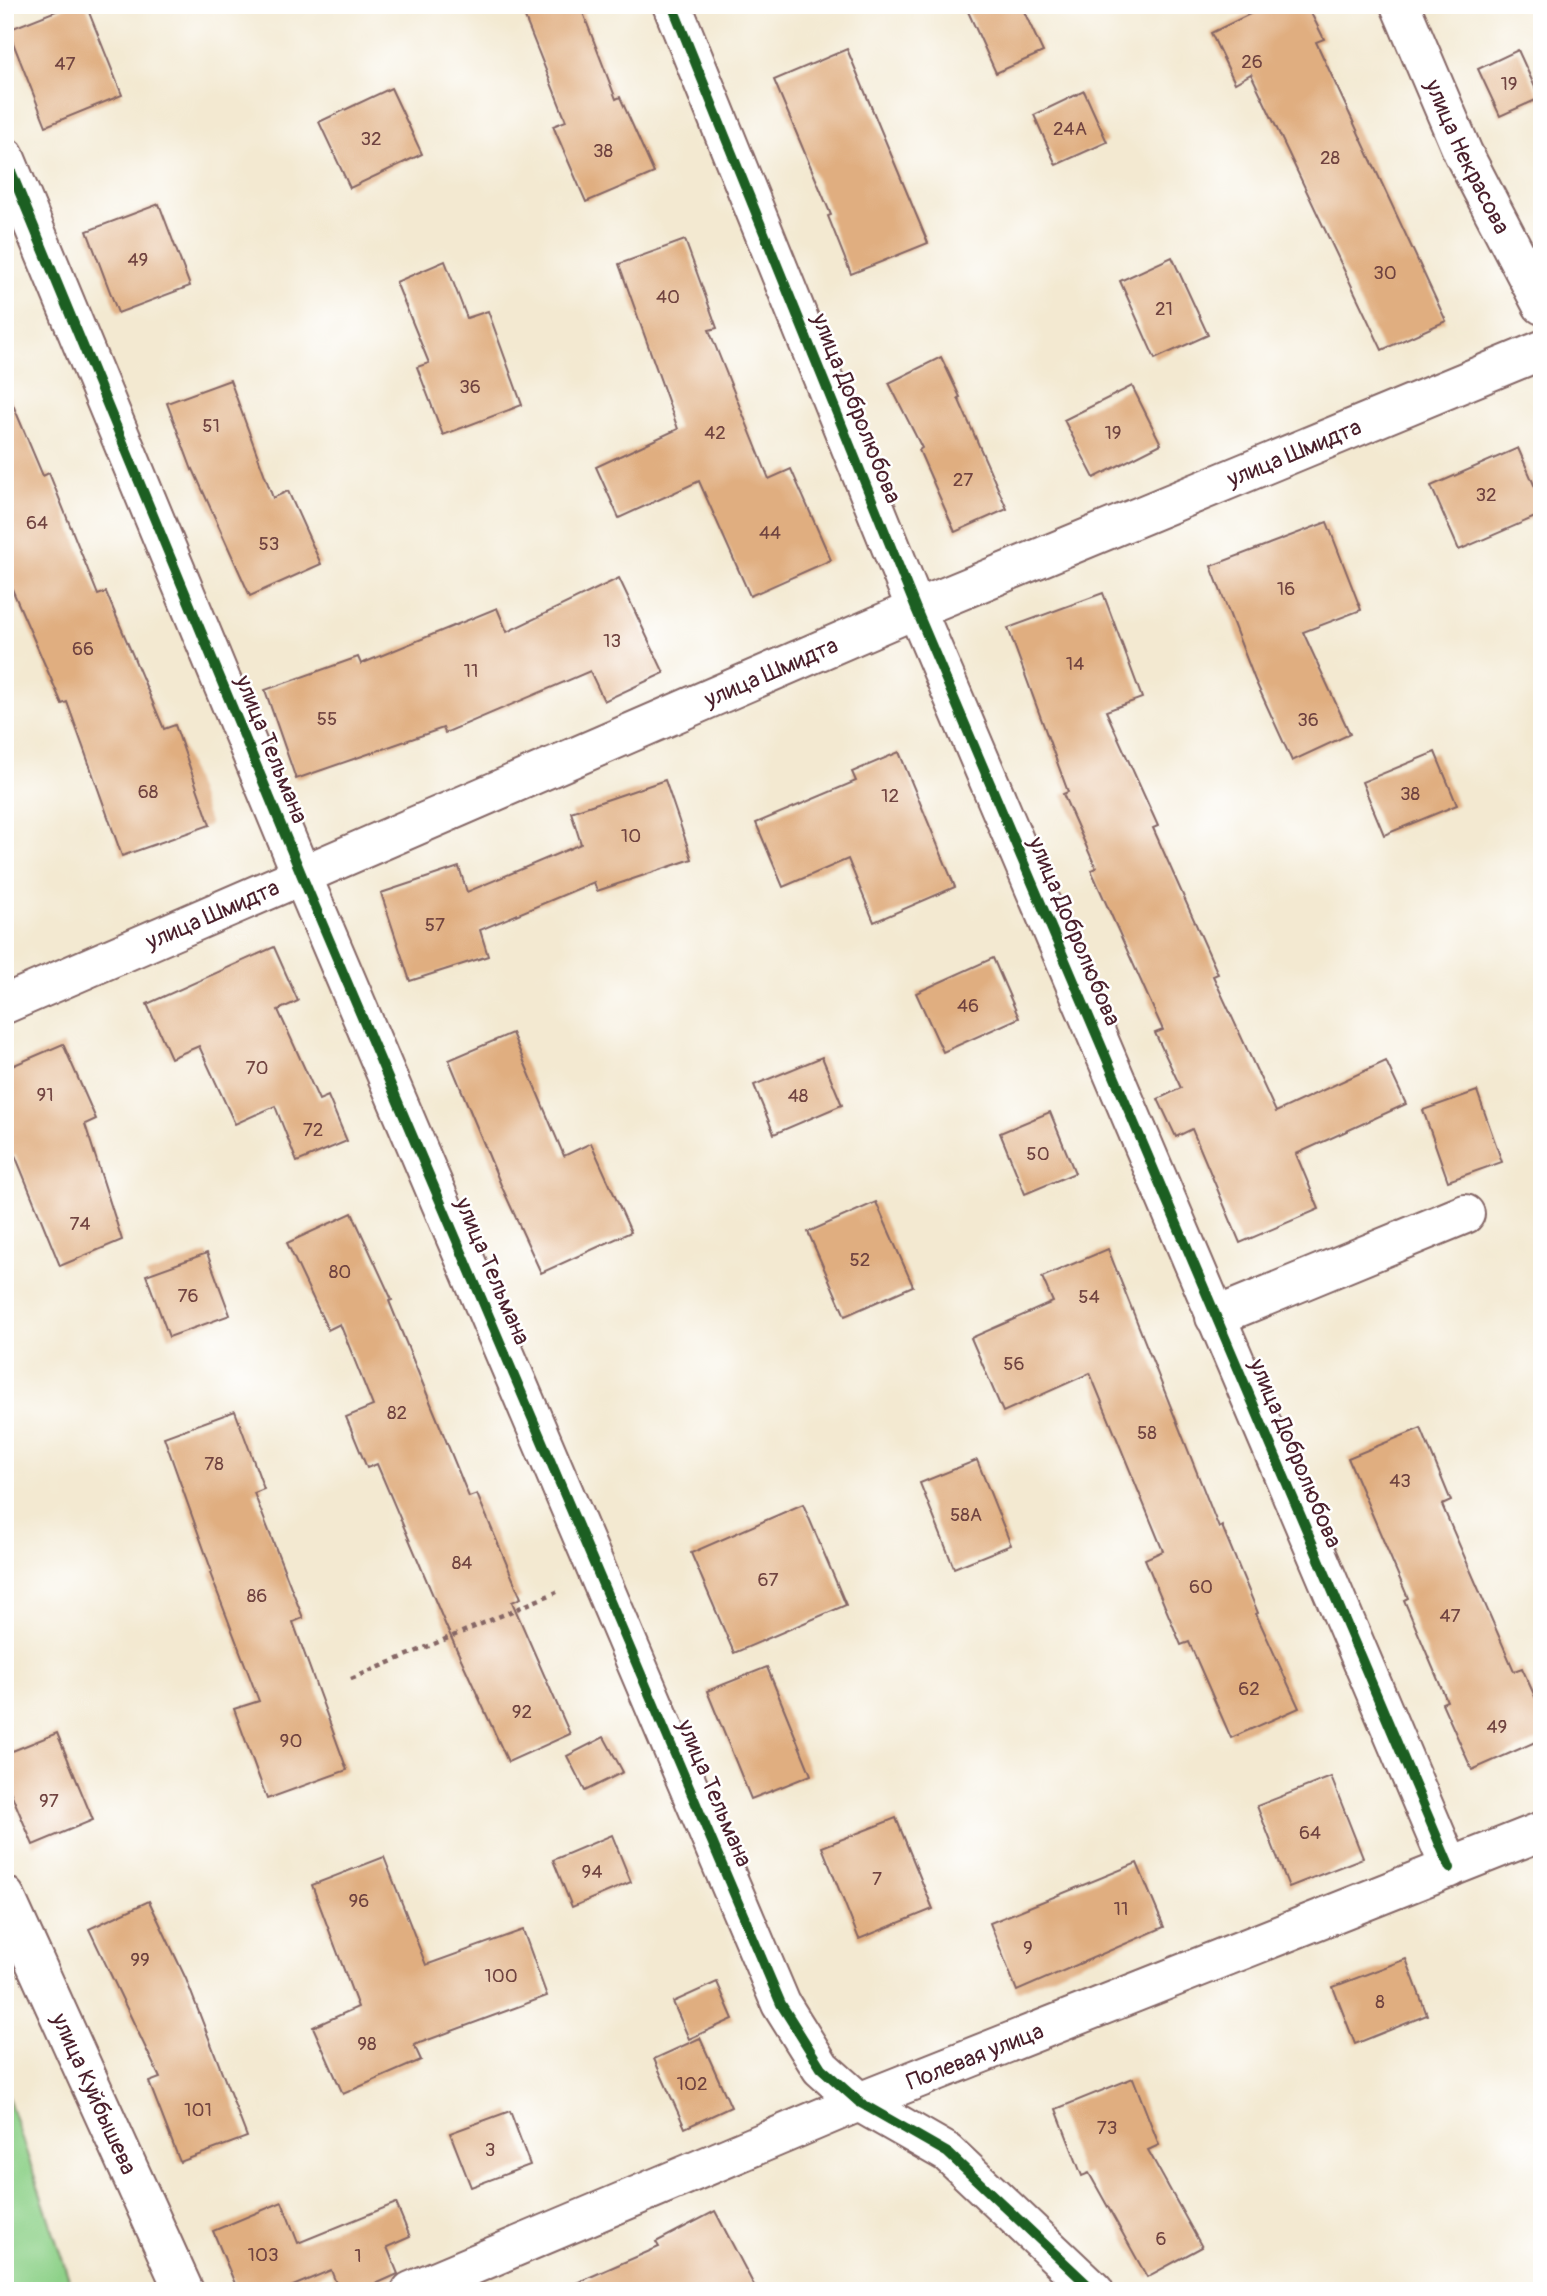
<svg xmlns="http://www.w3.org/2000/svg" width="1547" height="2296" font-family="Pangolin,sans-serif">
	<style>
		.green { fill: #8ed189; stroke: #6c785a; stroke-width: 2 }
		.building { fill: #e0ae80 }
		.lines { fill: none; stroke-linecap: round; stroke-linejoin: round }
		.minor-casing { stroke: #856665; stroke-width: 42 }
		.path { stroke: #856665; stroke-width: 4.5; stroke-dasharray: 5 5; stroke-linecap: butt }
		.minor { stroke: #fff; stroke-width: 38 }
		.cycleway-casing { stroke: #fff; stroke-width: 15 }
		.cycleway { stroke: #1b5e20; stroke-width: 10 }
		.labels { text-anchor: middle; stroke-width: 5; stroke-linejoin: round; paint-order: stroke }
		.number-label { font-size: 19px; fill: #704340 }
		.street-label { font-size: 23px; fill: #4a1f2b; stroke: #fff }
	</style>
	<rect width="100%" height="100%" fill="#fff"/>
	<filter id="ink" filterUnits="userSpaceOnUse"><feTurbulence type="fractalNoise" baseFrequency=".0143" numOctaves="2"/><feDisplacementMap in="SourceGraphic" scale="14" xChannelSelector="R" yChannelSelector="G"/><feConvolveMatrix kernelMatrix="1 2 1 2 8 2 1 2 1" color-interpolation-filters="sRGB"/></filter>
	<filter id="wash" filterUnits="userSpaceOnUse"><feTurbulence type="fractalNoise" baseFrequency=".00686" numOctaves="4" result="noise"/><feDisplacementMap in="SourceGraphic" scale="28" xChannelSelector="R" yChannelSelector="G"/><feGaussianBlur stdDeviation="1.57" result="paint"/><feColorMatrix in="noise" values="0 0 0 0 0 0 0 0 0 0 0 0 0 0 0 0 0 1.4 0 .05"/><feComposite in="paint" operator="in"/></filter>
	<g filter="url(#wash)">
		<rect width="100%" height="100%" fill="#f3e9d1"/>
		<!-- green -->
		<polygon class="green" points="5,2088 73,2291 5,2291"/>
		<g id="blocks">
			<!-- building -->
			<g class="building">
				<polygon points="71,5 86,5 122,95 46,126 8,30"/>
				<polygon points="520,5 580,5 616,99 620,97 654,173 586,202 553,126 566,121"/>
				<polygon points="965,5 1021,5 1043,52 996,73"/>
				<polygon points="1268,5 1307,5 1324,39 1316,42 1446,321 1382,350 1251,74 1235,83 1211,33"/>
				<polygon points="847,49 928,243 851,274 828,216 831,215 774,80"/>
				<polygon points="1518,50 1540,98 1500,116 1478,69"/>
				<polygon points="391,88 422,154 350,188 319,122"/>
				<polygon points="1084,91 1107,142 1056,165 1034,115"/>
				<polygon points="159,204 190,286 118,313 87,231"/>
				<polygon points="685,240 717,328 709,330 769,479 791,469 831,560 750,596 699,481 619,518 596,467 678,429 619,264"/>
				<polygon points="1172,257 1208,335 1155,359 1120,281"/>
				<polygon points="445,261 467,318 488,311 522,405 443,435 417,367 429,363 396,282"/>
				<polygon points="941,357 960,397 958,398 1007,509 955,532 919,450 922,448 889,383"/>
				<polygon points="230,380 273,498 288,491 321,564 250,596 193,469 192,470 167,403"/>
				<polygon points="5,386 43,476 49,473 98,595 106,592 164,729 175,725 210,825 122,856 67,702 62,704 5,573"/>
				<polygon points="1132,386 1161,444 1094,478 1064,420"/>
				<polygon points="1518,448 1542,503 1542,514 1459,550 1431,486"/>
				<polygon points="1327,522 1361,610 1303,632 1350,734 1292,761 1255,680 1211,566"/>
				<polygon points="619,578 664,673 604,701 590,671 445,733 443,728 296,779 265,690 358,657 361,664 497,608 507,632"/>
				<polygon points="1103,593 1142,698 1106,711 1158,826 1153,828 1218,974 1213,976 1276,1112 1386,1061 1406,1104 1296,1154 1319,1209 1240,1243 1192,1129 1176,1137 1158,1099 1181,1088 1155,1033 1163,1030 1091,870 1096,868 1063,794 1068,792 1008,628"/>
				<polygon points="899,752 955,887 874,922 848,859 783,887 756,823 856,781 852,772"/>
				<polygon points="1435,752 1457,805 1384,835 1362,782"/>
				<polygon points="665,780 692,859 597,891 594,882 480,930 488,956 410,981 381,893 459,867 467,892 581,844 571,812"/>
				<polygon points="274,947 298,1001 278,1010 319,1100 328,1096 347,1141 297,1162 275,1106 235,1124 199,1046 171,1058 147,1004"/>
				<polygon points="993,958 1019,1018 943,1052 916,993"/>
				<polygon points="512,1033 564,1156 591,1143 631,1232 541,1273 501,1185 449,1060"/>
				<polygon points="63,1044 96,1119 85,1124 122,1240 60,1266 15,1155 5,1159 5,1069"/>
				<polygon points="822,1057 842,1105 774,1134 754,1085"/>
				<polygon points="1477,1091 1502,1162 1448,1181 1423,1110"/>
				<polygon points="1050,1112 1075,1173 1025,1194 1000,1133"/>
				<polygon points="876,1202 913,1286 845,1316 808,1232"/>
				<polygon points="352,1213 392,1300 389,1301 469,1497 477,1494 521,1598 512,1602 570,1734 508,1762 446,1626 377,1464 367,1468 346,1417 373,1406 340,1324 328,1330 287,1243"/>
				<polygon points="1108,1249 1219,1528 1222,1526 1258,1613 1256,1614 1299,1708 1231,1738 1189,1642 1181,1645 1145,1559 1163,1551 1090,1373 1003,1412 971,1338 1053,1302 1042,1277"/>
				<polygon points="207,1253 230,1315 169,1337 146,1275"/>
				<polygon points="235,1411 264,1489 254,1493 303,1618 293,1622 347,1770 267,1799 234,1709 259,1701 210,1573 212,1572 164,1437"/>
				<polygon points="1421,1428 1451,1501 1442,1505 1514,1671 1522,1668 1542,1712 1542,1739 1472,1770 1442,1703 1447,1701 1404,1600 1408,1598 1348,1458"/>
				<polygon points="977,1460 1011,1545 954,1568 920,1483"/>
				<polygon points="803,1504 846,1605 734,1653 691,1553"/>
				<polygon points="767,1667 811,1775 751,1799 707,1691"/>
				<polygon points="57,1733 93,1820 33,1845 5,1779 5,1754"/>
				<polygon points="604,1737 623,1772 585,1791 567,1756"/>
				<polygon points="1331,1777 1363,1858 1289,1887 1257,1806"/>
				<polygon points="896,1818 933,1909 859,1939 822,1847"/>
				<polygon points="612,1835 631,1882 572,1907 553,1860"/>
				<polygon points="384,1857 426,1965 523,1930 547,1996 414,2045 421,2060 343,2094 313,2027 358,2007 312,1885"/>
				<polygon points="1137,1863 1164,1927 1017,1991 990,1923"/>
				<polygon points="149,1901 186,1979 247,2137 180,2162 149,2082 160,2078 89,1929"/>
				<polygon points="1406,1959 1427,2015 1355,2044 1333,1987"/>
				<polygon points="717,1982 733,2019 689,2039 673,2002"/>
				<polygon points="700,2038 731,2107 685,2128 654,2059"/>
				<polygon points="1133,2078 1159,2145 1148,2150 1202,2247 1147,2277 1089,2173 1082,2176 1056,2109"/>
				<polygon points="510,2111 530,2165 471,2187 450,2133"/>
				<polygon points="282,2202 298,2243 396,2203 410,2237 387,2247 398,2274 360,2291 339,2291 331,2270 281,2291 238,2291 213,2231"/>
				<polygon points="715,2211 757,2291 558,2291 659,2247 656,2242"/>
			</g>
		</g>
	</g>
	<g filter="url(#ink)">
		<use href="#blocks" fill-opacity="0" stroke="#856665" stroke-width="2"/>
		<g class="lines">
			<!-- minor casing -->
			<g class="minor-casing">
				<g id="minor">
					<polyline points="672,5 916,609 1450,1868"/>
					<path id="s1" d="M1400 5 1463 153 1542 305"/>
					<polyline points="5,157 302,876 781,2004 821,2068 859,2102 948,2153 1094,2291"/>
					<path id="s2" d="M5 1004 916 609 1542 350"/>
					<polyline points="1215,1317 1465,1214"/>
					<path id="s3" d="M5 1896 184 2291"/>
					<path id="s4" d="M411 2291 859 2102 1542 1831"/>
				</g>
			</g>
			<!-- path -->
			<polyline class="path" points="351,1679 557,1592"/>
			<!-- minor -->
			<use href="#minor" class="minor"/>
			<!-- cycleway casing -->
			<g class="cycleway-casing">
				<g id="cycleway">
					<polyline points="672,5 916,609 1450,1868"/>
					<polyline points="5,157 302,876 781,2004 821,2068 859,2102 948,2153 1094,2291"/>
				</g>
			</g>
			<!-- cycleway -->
			<use href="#cycleway" class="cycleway"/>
		</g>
	</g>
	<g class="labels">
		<!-- number labels -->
		<g class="number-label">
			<text x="1252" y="68">26</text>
			<text x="65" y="70">47</text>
			<text x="1509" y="90">19</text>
			<text x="1070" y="135">24А</text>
			<text x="371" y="145">32</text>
			<text x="603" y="157">38</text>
			<text x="1330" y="164">28</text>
			<text x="138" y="266">49</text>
			<text x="1385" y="279">30</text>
			<text x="668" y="303">40</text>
			<text x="1164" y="315">21</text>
			<text x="470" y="393">36</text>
			<text x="211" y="432">51</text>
			<text x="715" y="439">42</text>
			<text x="1113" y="439">19</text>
			<text x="963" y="486">27</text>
			<text x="1486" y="501">32</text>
			<text x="37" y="529">64</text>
			<text x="770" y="539">44</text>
			<text x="269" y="550">53</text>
			<text x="1286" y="595">16</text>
			<text x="612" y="647">13</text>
			<text x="83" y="655">66</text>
			<text x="1075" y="670">14</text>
			<text x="471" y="677">11</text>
			<text x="327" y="725">55</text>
			<text x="1308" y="726">36</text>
			<text x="148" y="798">68</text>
			<text x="1410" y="800">38</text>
			<text x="890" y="802">12</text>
			<text x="631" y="842">10</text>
			<text x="435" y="931">57</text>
			<text x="968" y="1012">46</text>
			<text x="257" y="1074">70</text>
			<text x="45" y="1101">91</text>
			<text x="798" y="1102">48</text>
			<text x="313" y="1136">72</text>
			<text x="1038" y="1160">50</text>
			<text x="80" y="1230">74</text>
			<text x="860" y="1266">52</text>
			<text x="340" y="1278">80</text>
			<text x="188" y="1302">76</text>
			<text x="1089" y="1303">54</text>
			<text x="1014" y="1370">56</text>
			<text x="397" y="1419">82</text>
			<text x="1147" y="1439">58</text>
			<text x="214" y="1470">78</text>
			<text x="1400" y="1487">43</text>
			<text x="966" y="1521">58А</text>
			<text x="462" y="1569">84</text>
			<text x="768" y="1586">67</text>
			<text x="1201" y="1593">60</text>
			<text x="257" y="1602">86</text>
			<text x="1450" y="1622">47</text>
			<text x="1249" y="1695">62</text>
			<text x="522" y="1718">92</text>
			<text x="1497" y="1733">49</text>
			<text x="291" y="1747">90</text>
			<text x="49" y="1807">97</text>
			<text x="1310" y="1839">64</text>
			<text x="592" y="1878">94</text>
			<text x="877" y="1885">7</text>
			<text x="359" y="1907">96</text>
			<text x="1121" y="1915">11</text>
			<text x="1028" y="1954">9</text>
			<text x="140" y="1966">99</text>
			<text x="501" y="1982">100</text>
			<text x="1380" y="2008">8</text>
			<text x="367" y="2050">98</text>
			<text x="692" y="2090">102</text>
			<text x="198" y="2116">101</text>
			<text x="1107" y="2134">73</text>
			<text x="490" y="2156">3</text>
			<text x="1161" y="2245">6</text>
			<text x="263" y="2261">103</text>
			<text x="358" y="2262">1</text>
		</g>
		<!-- street labels -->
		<g class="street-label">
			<text dy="8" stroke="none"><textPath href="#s1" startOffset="166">улица Некрасова</textPath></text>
			<text transform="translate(857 408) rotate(68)" y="8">улица Добролюбова</text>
			<text dy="8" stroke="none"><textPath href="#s2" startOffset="1402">улица Шмидта</textPath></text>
			<text dy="8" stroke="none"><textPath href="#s2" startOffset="835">улица Шмидта</textPath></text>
			<text transform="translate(272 749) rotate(68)" y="8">улица Тельмана</text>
			<text dy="8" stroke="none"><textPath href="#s2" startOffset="226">улица Шмидта</textPath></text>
			<text transform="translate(1075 931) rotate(67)" y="8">улица Добролюбова</text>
			<text transform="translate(493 1271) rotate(67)" y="8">улица Тельмана</text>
			<text transform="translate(1296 1453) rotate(67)" y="8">улица Добролюбова</text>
			<text transform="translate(715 1793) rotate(67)" y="8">улица Тельмана</text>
			<text dy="8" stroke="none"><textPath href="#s4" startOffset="611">Полевая улица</textPath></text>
			<text dy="8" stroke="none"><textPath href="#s3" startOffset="217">улица Куйбышева</textPath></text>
		</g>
	</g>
	<!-- margin -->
	<rect width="1547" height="2296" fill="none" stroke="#fff" stroke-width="28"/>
</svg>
